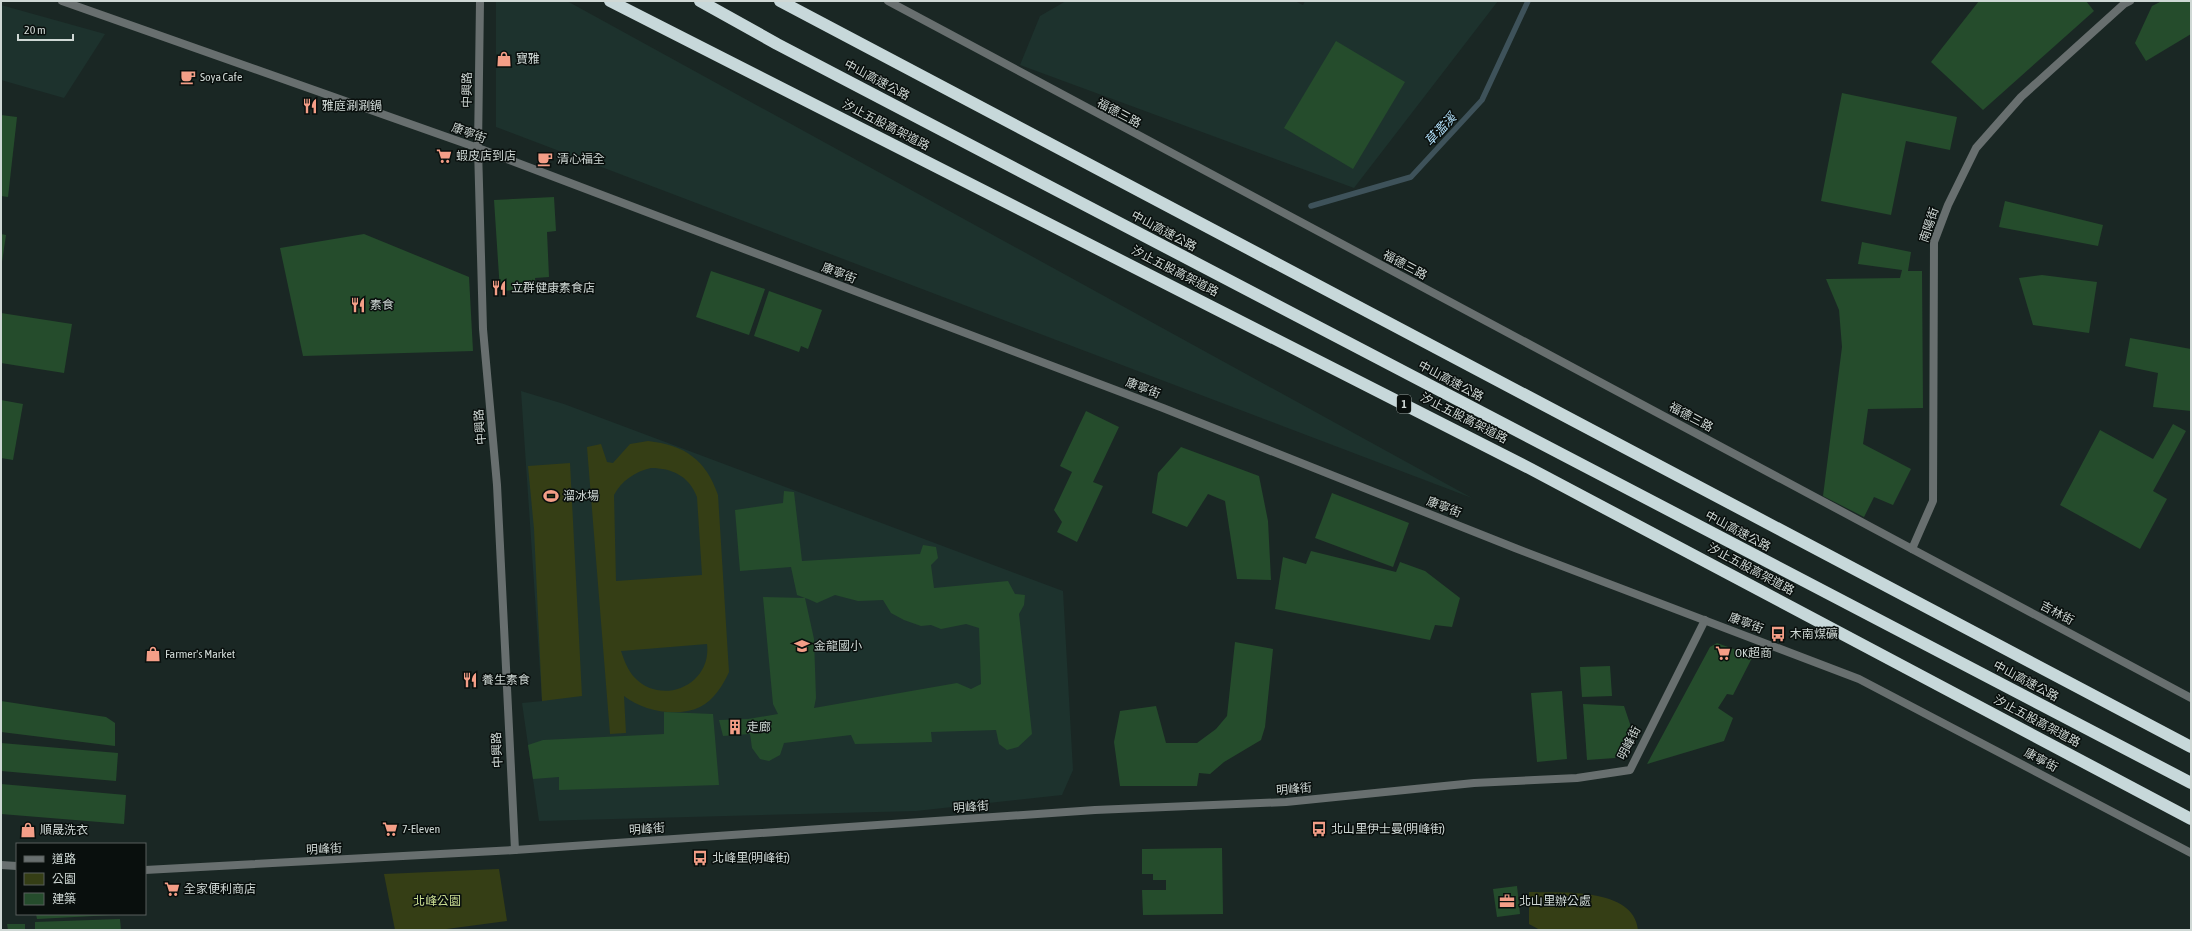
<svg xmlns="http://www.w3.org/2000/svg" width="2192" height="931" font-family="'Asap Condensed','Noto Sans TC',sans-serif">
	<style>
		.built { fill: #1d322d }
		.green { fill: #353e15; fill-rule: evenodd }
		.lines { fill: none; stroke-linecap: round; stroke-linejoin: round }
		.stream { stroke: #3e525a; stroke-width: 5.5 }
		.building { fill: #254c2c }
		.minor { stroke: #686f6f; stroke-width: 8 }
		.tertiary { stroke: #686f6f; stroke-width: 8 }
		.motorway { stroke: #c7d8da; stroke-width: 12 }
		.labels { text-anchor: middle; stroke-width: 3; stroke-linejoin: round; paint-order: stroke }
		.shield { fill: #090f0d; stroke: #949c99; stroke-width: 1 }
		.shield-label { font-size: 11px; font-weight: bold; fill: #cfd8d5 }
		.poi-label { font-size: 12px; fill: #cfd8d5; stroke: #090f0d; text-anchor: start }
		.street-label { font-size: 12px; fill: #cfd8d5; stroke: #090f0d }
		.park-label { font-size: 12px; fill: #cadd92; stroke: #090f0d }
		.water-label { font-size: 13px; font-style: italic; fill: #b1dff9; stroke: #090f0d }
	</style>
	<rect width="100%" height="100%" fill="#1a2724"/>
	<!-- built -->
	<g class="built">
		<polygon points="496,1 567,1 1472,498 496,127"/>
		<polygon points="1066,1 1295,1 1303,5 1305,1 1498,1 1354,188 1020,65 1040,16"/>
		<polygon points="1,5 105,34 64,98 1,80"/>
		<polygon points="521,391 564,404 1063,591 1073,770 1062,795 916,811 539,821 522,703 542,701"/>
	</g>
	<!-- green -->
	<g class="green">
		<path d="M648 441C685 445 706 460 718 495L729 672C723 685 714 700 700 707 677 718 643 711 624 696L626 733 610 734 587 447 601 444 607 462 613 463 630 444ZM651 468C672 468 689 476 697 497L702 575 616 581 614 495C621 481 636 471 651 468ZM707 644C712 685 662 706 635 678 628 671 624 660 621 651Z"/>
		<polygon points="570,463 582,696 542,701 534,529 528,466"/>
		<polygon points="499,869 507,921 439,930 395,930 384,874"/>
		<path d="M1529 892C1560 893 1634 887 1638 930H1540L1529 924Z"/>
	</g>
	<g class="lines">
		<!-- stream -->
		<polyline class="stream" points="1311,206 1411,177 1482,100 1528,1"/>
	</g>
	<!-- building -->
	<g class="building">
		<polygon points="1979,1 2086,1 2094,11 1983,110 1931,62"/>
		<polygon points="2162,1 2191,1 2191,34 2146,61 2135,43 2152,6"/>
		<polygon points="1336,41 1405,82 1353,169 1284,128"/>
		<polygon points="1842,93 1957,117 1950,150 1906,141 1891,215 1821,201"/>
		<polygon points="1,115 17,117 8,197 1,196"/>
		<polygon points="554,197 556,231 547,232 549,277 535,278 536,289 500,291 494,200"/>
		<polygon points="2005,201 2103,225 2098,246 1999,227"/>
		<polygon points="1,234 6,235 2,262 1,262"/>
		<polygon points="364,234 469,277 473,351 303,356 280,248"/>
		<polygon points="1862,242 1911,252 1908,271 1922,271 1923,408 1868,409 1863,444 1911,469 1893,505 1874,497 1864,517 1823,496 1842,347 1839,310 1826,279 1900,278 1902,270 1858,264"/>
		<polygon points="711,271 765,289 749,335 696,317"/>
		<polygon points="2042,275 2097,282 2089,333 2033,325 2019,278"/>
		<polygon points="769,291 822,310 808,349 801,346 799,352 754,336"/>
		<polygon points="1,313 72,324 64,373 1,363"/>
		<polygon points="2130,338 2191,349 2191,411 2153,407 2158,373 2125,366"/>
		<polygon points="1,400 23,404 13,460 1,458"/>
		<polygon points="1086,411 1119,427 1093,482 1103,486 1077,542 1057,532 1062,522 1054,510 1072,472 1060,466"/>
		<polygon points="2173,424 2186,431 2153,491 2167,499 2140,549 2060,505 2100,430 2153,459"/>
		<polygon points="1181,447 1259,476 1268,521 1271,580 1237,579 1225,501 1208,494 1187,527 1152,513 1158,473"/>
		<polygon points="784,491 794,492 802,561 920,554 923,545 936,547 938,558 931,565 934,588 1008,581 1015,594 1025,595 1024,605 1019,614 1032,734 1018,747 1007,750 999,744 996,730 931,732 932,742 855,744 851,735 784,743 780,755 769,761 760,759 752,748 750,734 723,736 719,720 748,719 778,714 773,704 763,597 805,598 814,639 816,698 814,708 957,683 971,689 981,684 979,628 966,624 941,629 931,625 921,626 904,620 891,613 883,600 858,601 835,595 817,603 808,599 805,598 797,595 791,567 740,571 735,510 783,503"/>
		<polygon points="1332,493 1409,523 1393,567 1315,538"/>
		<polygon points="1311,551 1396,572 1400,562 1425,571 1460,598 1452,627 1435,625 1430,640 1275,609 1283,557 1306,564"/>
		<polygon points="1235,642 1273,649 1265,727 1261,740 1224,762 1210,774 1199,773 1197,786 1120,786 1114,742 1120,711 1156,706 1166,743 1197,743 1216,729 1227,716"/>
		<polygon points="1717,643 1753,656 1733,695 1727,694 1718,708 1733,718 1724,741 1647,764 1710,647"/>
		<polygon points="1610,666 1612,696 1582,697 1580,667"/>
		<polygon points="1562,691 1567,759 1537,762 1531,693"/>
		<polygon points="1,701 106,717 115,723 115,746 1,732"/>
		<polygon points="1583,704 1624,706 1631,727 1615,758 1587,760"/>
		<polygon points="664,712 713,714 719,785 559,790 559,777 533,779 528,745 543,740 664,734"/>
		<polygon points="1,743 118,753 116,781 1,771"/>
		<polygon points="1,784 126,795 124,824 1,814"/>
		<polygon points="1222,848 1223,914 1143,915 1142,890 1166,890 1166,880 1153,880 1153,874 1142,874 1142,849"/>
		<polygon points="1517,886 1520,914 1497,917 1493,889"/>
		<polygon points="36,914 113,914 113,915 37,919"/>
		<polygon points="120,919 121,930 35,930 35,922"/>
		<polygon points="7,924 25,924 25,930 8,930"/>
	</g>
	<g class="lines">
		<!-- minor -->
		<polyline class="minor" points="2130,1 2124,4 2021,97 1976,148 1948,205 1934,242 1933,501 1912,549 2191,698"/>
		<!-- tertiary -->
		<g class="tertiary">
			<polyline points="62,1 478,148 1163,408 1515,548 1859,679 2191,853"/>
			<polyline points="480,1 478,148 483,329 497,485 515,850"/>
			<polyline points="888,1 1912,549"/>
			<polyline points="1,865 17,866"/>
			<polyline points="145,870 515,850 1095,810 1286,802 1474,783 1577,778 1630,770 1705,620"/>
		</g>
		<!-- motorway -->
		<g class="motorway">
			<polyline points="610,1 1529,468 2191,819"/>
			<polyline points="700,1 777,44 2191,783"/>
			<polyline points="780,1 2191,747"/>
		</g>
	</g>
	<!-- icons -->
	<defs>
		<g id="shop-bare" transform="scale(1.2)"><path d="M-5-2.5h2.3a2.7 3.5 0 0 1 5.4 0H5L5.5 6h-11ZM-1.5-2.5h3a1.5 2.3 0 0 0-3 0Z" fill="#f49e87" stroke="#090f0d" stroke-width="2.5" paint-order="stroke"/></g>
		<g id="cafe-bare" transform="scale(1.2)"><path d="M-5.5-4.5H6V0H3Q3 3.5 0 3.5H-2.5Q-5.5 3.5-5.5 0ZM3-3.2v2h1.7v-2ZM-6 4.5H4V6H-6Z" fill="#f49e87" stroke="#090f0d" stroke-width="2.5" paint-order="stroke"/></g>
		<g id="restaurant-bare" transform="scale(1.2)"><path d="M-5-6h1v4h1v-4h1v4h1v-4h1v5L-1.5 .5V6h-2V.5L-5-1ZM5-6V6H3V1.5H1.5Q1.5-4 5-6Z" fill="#f49e87" stroke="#090f0d" stroke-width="2.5" paint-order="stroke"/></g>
		<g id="supermarket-bare" transform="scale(1.2)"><path d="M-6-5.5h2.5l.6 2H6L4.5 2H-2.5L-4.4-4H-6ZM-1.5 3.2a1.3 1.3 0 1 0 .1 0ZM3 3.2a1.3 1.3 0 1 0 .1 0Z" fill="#f49e87" stroke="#090f0d" stroke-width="2.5" paint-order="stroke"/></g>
		<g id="stadium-bare" transform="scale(1.2)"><path d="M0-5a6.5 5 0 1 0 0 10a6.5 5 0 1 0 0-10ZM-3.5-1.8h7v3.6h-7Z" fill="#f49e87" stroke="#090f0d" stroke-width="2.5" paint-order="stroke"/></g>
		<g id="bus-bare" transform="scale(1.2)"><path d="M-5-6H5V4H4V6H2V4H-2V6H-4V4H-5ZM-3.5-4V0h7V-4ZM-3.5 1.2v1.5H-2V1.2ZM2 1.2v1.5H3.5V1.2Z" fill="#f49e87" stroke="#090f0d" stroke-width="2.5" paint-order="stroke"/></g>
		<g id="school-bare" transform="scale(1.2)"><path d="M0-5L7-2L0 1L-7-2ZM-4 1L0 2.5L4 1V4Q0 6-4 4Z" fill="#f49e87" stroke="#090f0d" stroke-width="2.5" paint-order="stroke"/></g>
		<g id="building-bare" transform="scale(1.2)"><path d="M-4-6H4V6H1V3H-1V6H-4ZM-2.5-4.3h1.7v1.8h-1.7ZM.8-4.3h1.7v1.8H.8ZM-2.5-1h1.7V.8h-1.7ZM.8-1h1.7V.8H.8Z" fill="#f49e87" stroke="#090f0d" stroke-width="2.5" paint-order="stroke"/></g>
		<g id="office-bare" transform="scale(1.2)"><path d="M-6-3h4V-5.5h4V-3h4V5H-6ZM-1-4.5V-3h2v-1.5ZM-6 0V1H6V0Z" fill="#f49e87" stroke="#090f0d" stroke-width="2.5" paint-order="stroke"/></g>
	</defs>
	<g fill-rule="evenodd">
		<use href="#shop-bare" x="504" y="59"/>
		<use href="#cafe-bare" x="188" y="77"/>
		<use href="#restaurant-bare" x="310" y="106"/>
		<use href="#supermarket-bare" x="444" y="156"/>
		<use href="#cafe-bare" x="545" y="159"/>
		<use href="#restaurant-bare" x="499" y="288"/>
		<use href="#restaurant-bare" x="358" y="305"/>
		<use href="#stadium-bare" x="551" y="496"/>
		<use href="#bus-bare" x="1778" y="634"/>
		<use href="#school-bare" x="802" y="646"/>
		<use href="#supermarket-bare" x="1723" y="653"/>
		<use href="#shop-bare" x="153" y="654"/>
		<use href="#restaurant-bare" x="470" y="680"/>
		<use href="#building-bare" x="735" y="727"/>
		<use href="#supermarket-bare" x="390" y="829"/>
		<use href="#bus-bare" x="1319" y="829"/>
		<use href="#shop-bare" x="28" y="830"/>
		<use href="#bus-bare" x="700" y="858"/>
		<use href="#supermarket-bare" x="172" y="889"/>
		<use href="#office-bare" x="1507" y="901"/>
	</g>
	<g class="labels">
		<!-- shield labels -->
		<rect class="shield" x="1397" y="395" width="14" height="18" rx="3"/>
		<g class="shield-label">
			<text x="1404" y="408">1</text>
		</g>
		<!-- poi labels -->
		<g class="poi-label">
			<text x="516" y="63">寶雅</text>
			<text x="200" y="81">Soya Cafe</text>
			<text x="322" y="110">雅庭涮涮鍋</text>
			<text x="456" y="160">蝦皮店到店</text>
			<text x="557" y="163">清心福全</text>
			<text x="511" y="292">立群健康素食店</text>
			<text x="370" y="309">素食</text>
			<text x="563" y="500">溜冰場</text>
			<text x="1790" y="638">木南煤礦</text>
			<text x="814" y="650">金龍國小</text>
			<text x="1735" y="657">OK超商</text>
			<text x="165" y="658">Farmer's Market</text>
			<text x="482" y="684">養生素食</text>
			<text x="747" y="731">走廊</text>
			<text x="402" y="833">7-Eleven</text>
			<text x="1331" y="833">北山里伊士曼(明峰街)</text>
			<text x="40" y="834">順晟洗衣</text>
			<text x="712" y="862">北峰里(明峰街)</text>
			<text x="184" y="893">全家便利商店</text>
			<text x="1519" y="905">北山里辦公處</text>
		</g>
		<!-- street labels -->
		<g class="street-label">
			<text transform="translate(877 80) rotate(28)" y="4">中山高速公路</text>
			<text transform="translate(467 90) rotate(-89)" y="4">中興路</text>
			<text transform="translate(1119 113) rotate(28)" y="4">福德三路</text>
			<text transform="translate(886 125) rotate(27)" y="4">汐止五股高架道路</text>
			<text transform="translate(469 133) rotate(20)" y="4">康寧街</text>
			<text transform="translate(1929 225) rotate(-72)" y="4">南陽街</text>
			<text transform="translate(1164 231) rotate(28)" y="4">中山高速公路</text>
			<text transform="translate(1405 265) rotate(28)" y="4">福德三路</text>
			<text transform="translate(1175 271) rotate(27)" y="4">汐止五股高架道路</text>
			<text transform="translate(839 273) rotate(21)" y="4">康寧街</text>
			<text transform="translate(1451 381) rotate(28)" y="4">中山高速公路</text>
			<text transform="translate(1143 388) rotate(21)" y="4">康寧街</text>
			<text transform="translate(1691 417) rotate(28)" y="4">福德三路</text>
			<text transform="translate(1464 418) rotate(27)" y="4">汐止五股高架道路</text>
			<text transform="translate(480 427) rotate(-95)" y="4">中興路</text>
			<text transform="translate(1444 507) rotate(21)" y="4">康寧街</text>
			<text transform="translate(1738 531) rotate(28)" y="4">中山高速公路</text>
			<text transform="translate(1751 569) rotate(28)" y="4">汐止五股高架道路</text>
			<text transform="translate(2057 613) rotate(28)" y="4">吉林街</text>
			<text transform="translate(1746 623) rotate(21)" y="4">康寧街</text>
			<text transform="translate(2026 681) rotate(28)" y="4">中山高速公路</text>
			<text transform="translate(2037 721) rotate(28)" y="4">汐止五股高架道路</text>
			<text transform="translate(1629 743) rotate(-63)" y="4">明峰街</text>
			<text transform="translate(497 750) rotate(-93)" y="4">中興路</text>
			<text transform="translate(2041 760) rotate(28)" y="4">康寧街</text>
			<text transform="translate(1294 789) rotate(-5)" y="4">明峰街</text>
			<text transform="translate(971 807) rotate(-4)" y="4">明峰街</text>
			<text transform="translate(647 829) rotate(-4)" y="4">明峰街</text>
			<text transform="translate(324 849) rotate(-3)" y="4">明峰街</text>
		</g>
		<!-- park labels -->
		<g class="park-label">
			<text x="437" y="905">北峰公園</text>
		</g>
		<!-- water labels -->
		<g class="water-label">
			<text transform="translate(1440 129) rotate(-47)" y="5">草濫溪</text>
		</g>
	</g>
	<!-- border -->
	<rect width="2192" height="931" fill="none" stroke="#cfd8d5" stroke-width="4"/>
	<!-- legend -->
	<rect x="16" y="843" width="130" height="72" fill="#090f0d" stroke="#585f5d"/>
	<rect x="24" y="856" width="20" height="6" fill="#686f6f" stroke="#585f5d"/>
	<text x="52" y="863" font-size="12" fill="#cfd8d5">道路</text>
	<rect x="24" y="873" width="20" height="12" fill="#353e15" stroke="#585f5d"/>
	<text x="52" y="883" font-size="12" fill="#cfd8d5">公園</text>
	<rect x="24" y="893" width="20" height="12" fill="#254c2c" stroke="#585f5d"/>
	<text x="52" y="903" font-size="12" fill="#cfd8d5">建築</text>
	<!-- scale -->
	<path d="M18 34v6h55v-6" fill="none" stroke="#cfd8d5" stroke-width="2"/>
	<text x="24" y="34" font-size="12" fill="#cfd8d5" stroke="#090f0d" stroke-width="3" paint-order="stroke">20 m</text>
</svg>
